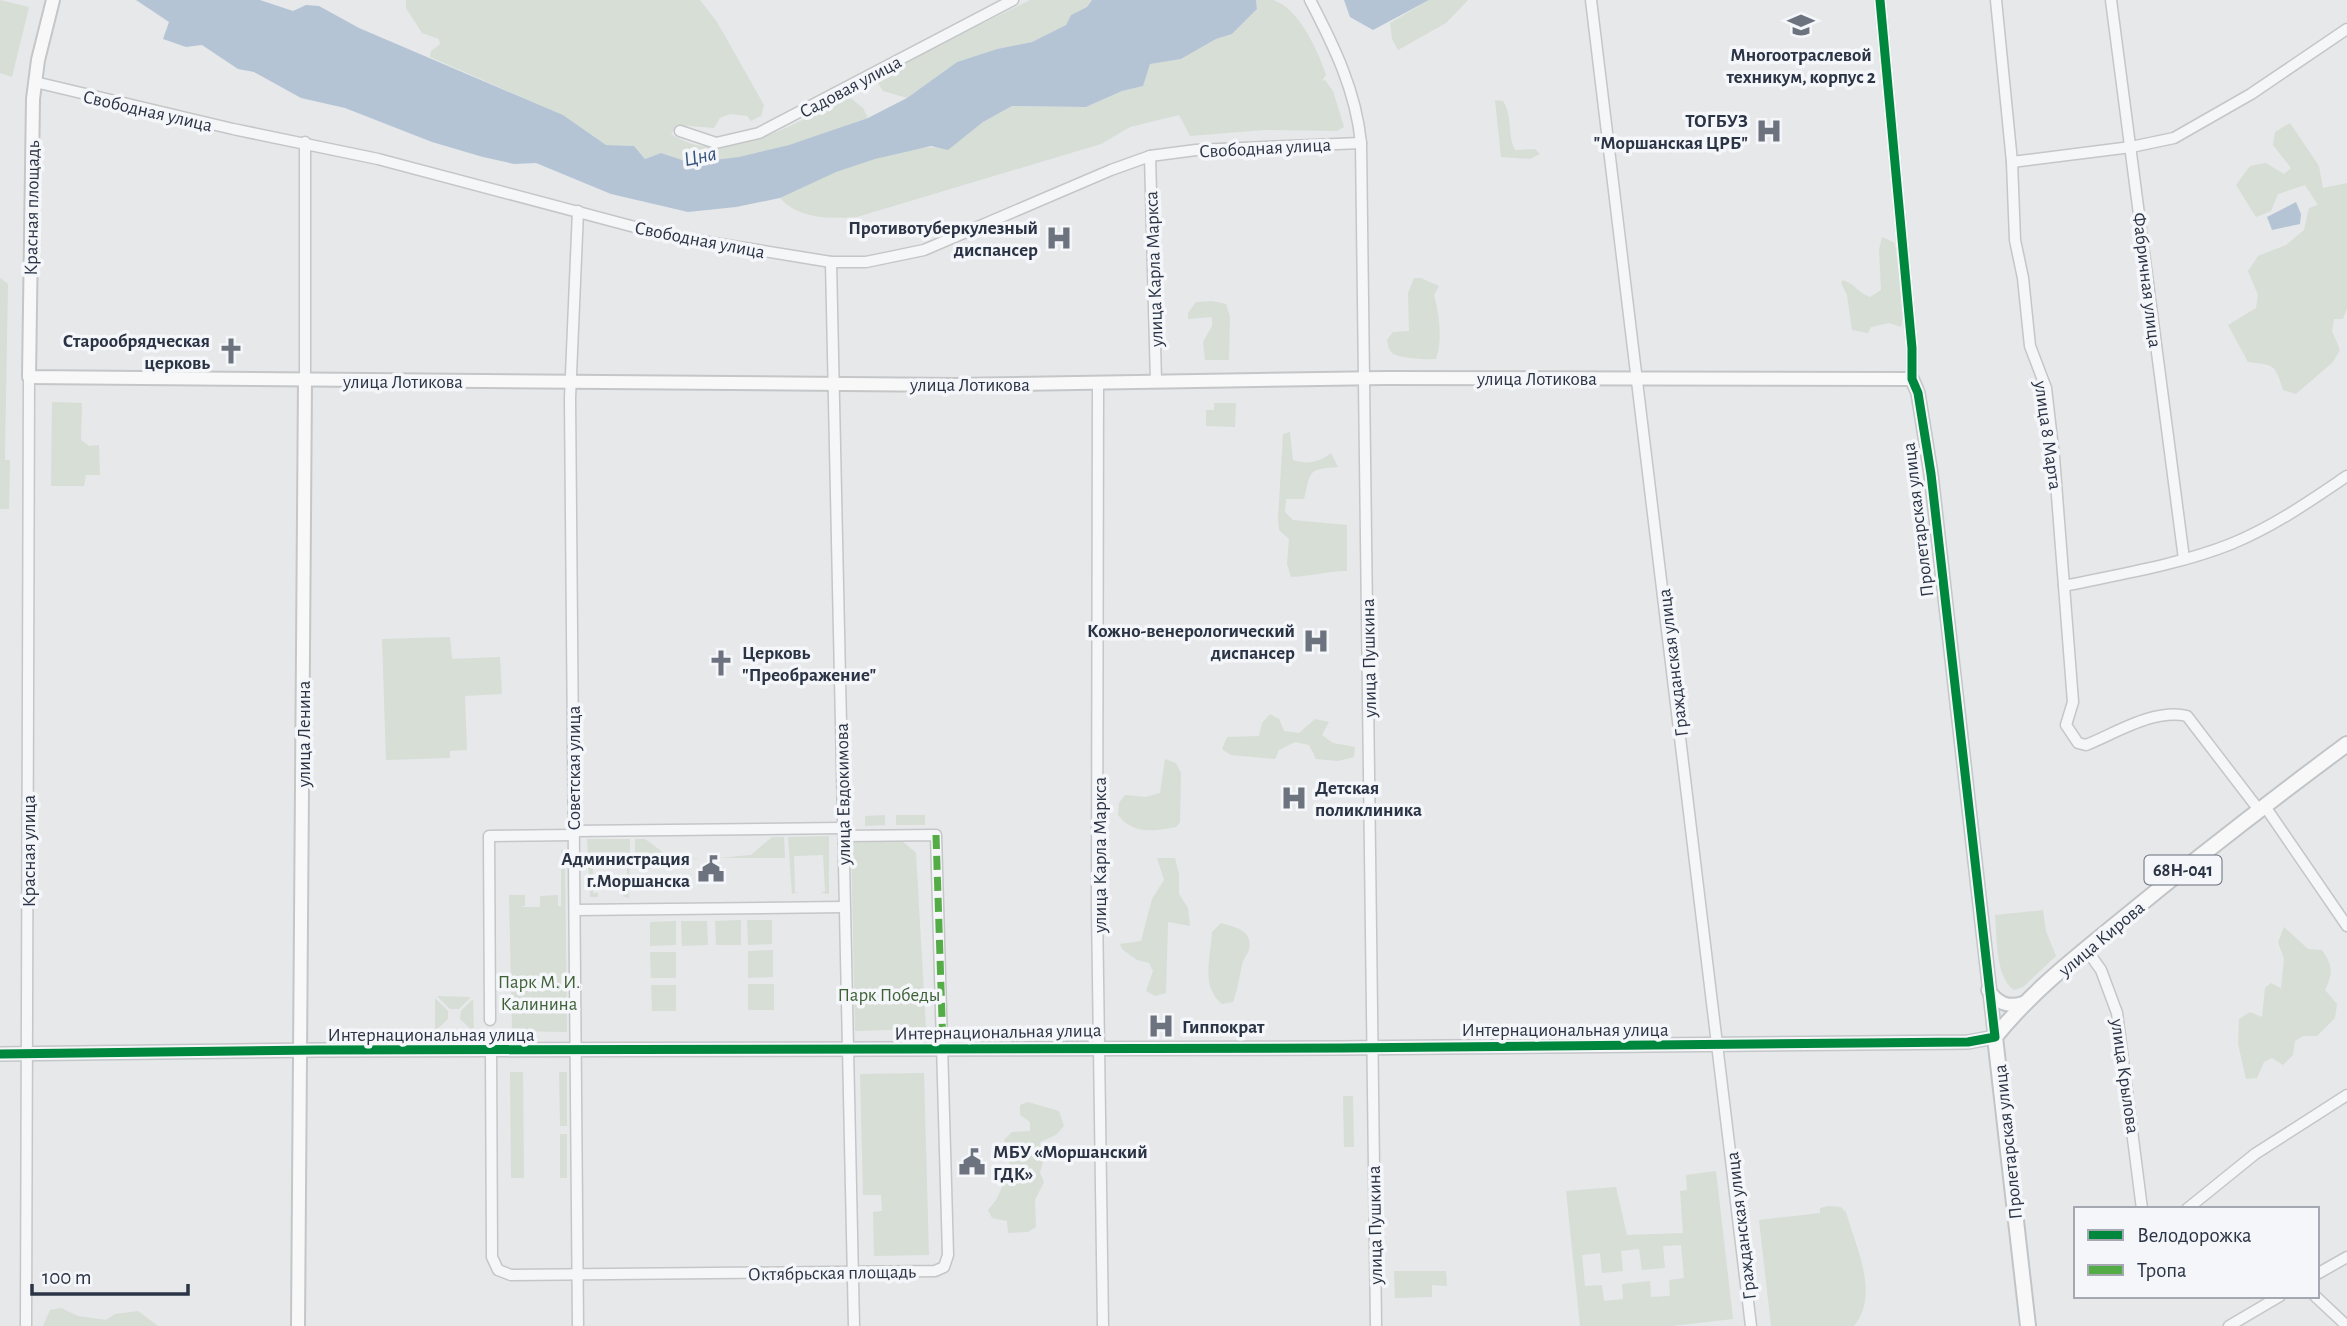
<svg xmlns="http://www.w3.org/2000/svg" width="2347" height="1326" font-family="'Alegreya Sans',sans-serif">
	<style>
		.green { fill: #d6ded6; fill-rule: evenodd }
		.water { fill: #b4c4d5 }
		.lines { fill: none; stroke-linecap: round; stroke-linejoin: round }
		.street-casing { stroke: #c4c6c8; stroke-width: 13 }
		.secondary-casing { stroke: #c4c6c8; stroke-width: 16 }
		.primary-casing { stroke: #c2c5c8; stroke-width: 18 }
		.street { stroke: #f5f6f7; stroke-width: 10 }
		.secondary { stroke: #f8f8f8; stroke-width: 12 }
		.primary { stroke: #f8f8f8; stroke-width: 14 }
		.quiet { stroke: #54ac47; stroke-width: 7; stroke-dasharray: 14 7; stroke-linecap: butt }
		.cycleway-casing { stroke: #f4f6f9; stroke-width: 13 }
		.cycleway { stroke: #00873e; stroke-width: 9 }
		.labels { text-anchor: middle; stroke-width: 7; stroke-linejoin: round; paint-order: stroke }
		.shield { fill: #f4f6f9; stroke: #676e7b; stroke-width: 2 }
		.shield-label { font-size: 18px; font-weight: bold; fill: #2b3445 }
		.poi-label { font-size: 19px; font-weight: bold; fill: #2b3445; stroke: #f4f6f9; text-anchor: end }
		.street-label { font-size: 19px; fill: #2b3445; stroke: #f4f6f9 }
		.park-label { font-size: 19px; fill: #3f6138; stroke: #f4f6f9 }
		.water-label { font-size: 21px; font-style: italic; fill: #34527a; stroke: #f4f6f9 }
	</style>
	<rect width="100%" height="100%" fill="#e6e8ea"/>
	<!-- green -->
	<g class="green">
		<polygon points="0,0 29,7 12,77 0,73"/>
		<path d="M406 0H700L717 22 764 105 761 116 751 121 747 116 730 114 720 118 714 128 677 125 671 134C724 170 799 121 848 96L863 108 868 118C821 134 741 166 692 163 682 162 671 156 661 153L645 159 634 146 606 145 563 115 430 57 431 51 440 44 439 39 422 33 406 8Z"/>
		<polygon points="1030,0 1092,0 1087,7 1071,15 1066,25 1032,42 997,49 957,62 907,98 883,91 874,77"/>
		<path d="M1256 0C1261 0 1269 0 1273 0 1299 8 1318 51 1326 75L1322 81 1325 80 1333 91 1344 127 1337 131 1264 130 1190 136 1179 115 1130 127 1101 144 857 217C832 219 798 219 780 198 825 176 898 140 948 149L983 122 1012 106 1086 107 1122 91 1142 86 1150 64 1181 59 1216 39 1232 34 1257 9Z"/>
		<polygon points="1429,0 1468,0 1446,23 1398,50 1392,39 1390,23"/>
		<path d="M1495 100 1503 101C1513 117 1507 135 1515 150L1535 149 1540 154 1530 159 1501 157Z"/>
		<path d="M2290 123 2319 166 2323 188 2347 183V308L2343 319H2334L2332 331 2340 350 2333 362 2296 394 2283 390C2275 363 2273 365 2248 362L2228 325 2256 308 2258 295 2248 271 2258 256 2286 245 2304 230 2309 208 2318 205 2305 185 2278 194 2271 211 2256 217 2236 185 2250 166 2266 163 2284 174 2291 168 2273 145 2275 132Z"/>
		<path d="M1882 237 1895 243 1904 314 1901 327 1889 323 1871 327 1868 333 1852 330 1847 295 1841 283 1843 280C1855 284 1858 293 1870 297L1881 290 1879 250Z"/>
		<polygon points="0,278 8,284 5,453 5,460 10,460 9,509 0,509"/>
		<path d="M1414 278H1421L1439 286 1434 295C1439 313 1443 341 1436 359 1427 360 1395 358 1391 352 1388 348 1388 344 1387 340L1393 332 1409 331 1408 293Z"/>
		<polygon points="1212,301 1226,304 1230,317 1229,360 1205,360 1203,342 1212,326 1212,317 1188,319 1188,313 1196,302"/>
		<polygon points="52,402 82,403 81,440 89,446 99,445 100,475 86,475 84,486 51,486"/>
		<polygon points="1214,403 1236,403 1235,427 1206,426 1206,410 1214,410"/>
		<path d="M1290 432 1293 460C1307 465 1320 462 1331 453L1338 467C1307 469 1311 471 1304 499H1286L1285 512 1293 520 1347 525V571C1327 571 1311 576 1291 577L1287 564 1289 539 1279 530 1278 519 1283 434Z"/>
		<polygon points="450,637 452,659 500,657 502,694 465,696 467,750 450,751 450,758 386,760 382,639"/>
		<polygon points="1270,714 1279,719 1284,731 1299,733 1315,719 1329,722 1322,735 1333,743 1355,747 1354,757 1338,761 1316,759 1309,745 1295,742 1279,750 1275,759 1231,755 1222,749 1227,737 1259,736 1262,723"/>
		<path d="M1165 759 1176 763 1181 773 1180 822 1176 827C1153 831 1134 835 1118 815L1119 803 1125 795 1146 797 1160 793Z"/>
		<polygon points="885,815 885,825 865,826 865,816"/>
		<rect x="896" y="815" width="29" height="10"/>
		<polygon points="829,836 829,894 821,893 825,891 823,855 794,856 795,892 799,892 792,894 788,837"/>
		<polygon points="772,837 784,837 785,858 717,858 751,855"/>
		<polygon points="587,839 630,839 629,898 622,896 627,893 627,858 593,858 593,893 598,893 598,897 590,897"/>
		<polygon points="635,839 645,839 669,857 702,859 635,860"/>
		<polygon points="851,841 902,841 916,853 926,1029 855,1031"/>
		<polygon points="561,849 565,854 567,1032 512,1031 509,895 525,895 525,906 519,907 540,907 540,896 558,895 558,906 561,906"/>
		<polygon points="1157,858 1175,858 1179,874 1179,894 1188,908 1190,926 1168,922 1166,993 1155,996 1146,991 1153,971 1149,963 1137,960 1122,949 1120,944 1141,941 1152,899 1164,880"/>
		<path d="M2043 910 2046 931 2056 956 2023 987 2014 990C1995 977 1997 936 1995 915Z"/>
		<polygon points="741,920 741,945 716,945 715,921"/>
		<polygon points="747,920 772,920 772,944 748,945"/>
		<polygon points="676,921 676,945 650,946 650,922"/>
		<polygon points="681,921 707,921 708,945 682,946"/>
		<path d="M1221 923C1234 927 1254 930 1249 950 1247 955 1243 959 1242 965 1239 978 1238 989 1233 1002L1222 1004C1200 986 1211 957 1212 932Z"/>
		<path d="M2284 927 2308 949 2322 950C2333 966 2333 974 2325 990L2337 1004 2335 1018 2317 1036H2303L2295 1041 2293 1055 2283 1065 2272 1058 2264 1062 2257 1078 2246 1079 2238 1044 2239 1019 2250 1012 2262 1017 2265 988 2271 983 2281 988 2284 959 2278 942Z"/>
		<polygon points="773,950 773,977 748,978 748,951"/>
		<polygon points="650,952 676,952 676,978 651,978"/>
		<rect x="748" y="984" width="26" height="26"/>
		<polygon points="651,985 676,985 676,1011 652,1011"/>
		<polygon points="437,996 471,997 459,1009 450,1009"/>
		<polygon points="435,998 448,1011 448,1019 435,1031"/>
		<polygon points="473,999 474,1032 460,1019 461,1011"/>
		<polygon points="510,1072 523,1072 524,1178 511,1178"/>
		<polygon points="559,1072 567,1072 567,1126 560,1126"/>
		<polygon points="924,1073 929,1255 874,1256 873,1212 882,1211 881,1195 863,1195 860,1074"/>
		<polygon points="1343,1096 1353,1096 1354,1147 1344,1147"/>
		<polygon points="1028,1102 1059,1111 1064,1126 1056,1135 1040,1142 1043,1162 1040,1173 1044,1182 1035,1200 1036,1227 1028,1232 1008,1233 1007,1221 992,1218 988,1210 996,1200 1011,1169 1004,1140 1012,1132 1030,1131 1030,1122 1020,1115 1020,1105"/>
		<rect x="560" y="1134" width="7" height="44"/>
		<path d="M1716 1171 1733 1319 1672 1326H1580L1566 1191 1616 1187 1627 1235 1683 1233 1680 1191 1687 1190 1686 1175ZM1681 1245 1684 1278 1669 1280 1670 1296 1651 1297 1650 1281 1622 1284 1623 1299 1604 1301 1602 1285 1585 1286 1582 1255 1600 1253 1602 1273 1623 1271 1621 1251 1639 1249 1642 1270 1665 1268 1663 1246Z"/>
		<path d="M1828 1206 1841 1207 1846 1212C1856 1248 1880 1294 1854 1326H1771L1759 1220 1820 1213V1208Z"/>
		<polygon points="1394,1271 1446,1271 1447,1286 1432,1285 1432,1297 1395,1298"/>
		<polygon points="61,1308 78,1316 106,1320 115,1314 138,1311 158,1326 43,1326 50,1310"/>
	</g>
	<!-- water -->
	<g class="water">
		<polygon points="136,0 260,0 293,11 306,5 319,6 359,28 563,115 606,145 634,146 645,159 661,153 691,163 739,157 789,145 868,118 907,98 957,62 997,49 1032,42 1066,25 1071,15 1087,7 1092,0 1256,0 1257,9 1232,34 1216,39 1181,59 1150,64 1143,86 1122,91 1086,107 1012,106 983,122 948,150 931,146 875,159 836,172 780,198 736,207 688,212 611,194 536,163 514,164 483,157 432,142 345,108 301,98 254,72 238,69 202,45 186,47 163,39 169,22"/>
		<polygon points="1344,0 1429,0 1373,30 1350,17"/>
		<polygon points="2296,202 2301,214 2300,224 2272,230 2267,217"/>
	</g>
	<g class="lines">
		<!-- street casing -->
		<g class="street-casing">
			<g id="street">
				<path d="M1310 0C1334 46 1356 91 1361 143L1376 1326"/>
				<polyline points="1591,0 1751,1326"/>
				<polyline points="1880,0 1912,348 1912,379"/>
				<path d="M1996 0 2012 162 2015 240 2023 278 2030 346 2046 388 2054 457 2073 702 2066 725 2078 743 2086 745C2116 733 2155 708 2187 716L2259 810"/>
				<polyline points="2111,0 2184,559"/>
				<polyline points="35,82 233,129 378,159 665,235 831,262 866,262 924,250 1111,170 1150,156 1196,150 1361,143"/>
				<polyline points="680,131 716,143 759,133 1013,0"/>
				<polyline points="1150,156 1156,382"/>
				<polyline points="2012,162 2131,147 2174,138 2251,94 2347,29"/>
				<polyline points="578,211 570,398 578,1326"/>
				<polyline points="831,262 854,1326"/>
				<polyline points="305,381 305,142"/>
				<polyline points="1098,383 1097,908 1103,1326"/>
				<path d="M2064 586C2120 574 2178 565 2231 544 2273 527 2310 501 2347 476"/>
				<polyline points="2264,805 2347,926"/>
				<polyline points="573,831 843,828"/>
				<polyline points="575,910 844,907"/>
				<polyline points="2086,949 2101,970 2117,1013 2142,1209"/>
				<polyline points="490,1020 489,836 574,835"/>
				<polyline points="491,1051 492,1257 498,1270 511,1275 935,1271 944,1267 948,1255 936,835 844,836"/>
				<polyline points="2187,1209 2255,1154 2347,1095"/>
				<polyline points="2317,1274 2347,1257"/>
				<polyline points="2315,1296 2347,1326"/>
				<polyline points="26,1326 29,377"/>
				<polyline points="2229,1326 2280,1296"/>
			</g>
		</g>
		<!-- secondary casing -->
		<g class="secondary-casing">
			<g id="secondary">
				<path d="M1988 990C1998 1003 2007 1008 2023 1003"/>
				<polyline points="0,1054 317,1050 1341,1048 1968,1042 1995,1037 1931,474 1918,393 1912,379 1385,378 955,385 29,377 33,99 38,60 53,0"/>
				<polyline points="298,1326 305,381"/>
			</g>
		</g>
		<!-- primary casing -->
		<g class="primary-casing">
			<path id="primary" d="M2028 1326 1995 1037C2031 992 2076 957 2120 921 2194 860 2270 801 2347 744"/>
		</g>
		<!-- street -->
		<use href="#street" class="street"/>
		<!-- secondary -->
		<use href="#secondary" class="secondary"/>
		<!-- primary -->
		<use href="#primary" class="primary"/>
		<!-- quiet -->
		<polyline class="quiet" points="936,835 943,1049"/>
		<!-- cycleway casing -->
		<g class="cycleway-casing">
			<polyline id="cycleway" points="0,1054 317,1050 1341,1048 1968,1042 1995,1037 1931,474 1918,393 1912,379 1912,348 1880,0"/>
		</g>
		<!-- cycleway -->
		<use href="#cycleway" class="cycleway"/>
	</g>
	<!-- icons -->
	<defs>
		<g id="university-bare" transform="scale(2.1)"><path d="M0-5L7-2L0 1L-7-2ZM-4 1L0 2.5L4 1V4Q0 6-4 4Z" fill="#6c737f" stroke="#f4f6f9" stroke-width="2.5" paint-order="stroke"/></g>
		<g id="hospital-bare" transform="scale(2.1)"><path d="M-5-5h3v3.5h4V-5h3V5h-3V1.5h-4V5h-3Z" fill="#6c737f" stroke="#f4f6f9" stroke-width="2.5" paint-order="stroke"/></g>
		<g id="church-bare" transform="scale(2.1)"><path d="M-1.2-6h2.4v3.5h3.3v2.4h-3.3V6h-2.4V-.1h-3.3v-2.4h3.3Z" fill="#6c737f" stroke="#f4f6f9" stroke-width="2.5" paint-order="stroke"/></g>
		<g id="civic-bare" transform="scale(2.1)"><path d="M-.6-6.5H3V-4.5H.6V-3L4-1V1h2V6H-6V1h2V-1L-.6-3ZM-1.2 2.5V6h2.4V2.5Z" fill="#6c737f" stroke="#f4f6f9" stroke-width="2.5" paint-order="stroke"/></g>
	</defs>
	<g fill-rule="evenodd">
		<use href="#university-bare" x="1801" y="25"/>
		<use href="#hospital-bare" x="1769" y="131"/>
		<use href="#hospital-bare" x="1059" y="238"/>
		<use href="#church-bare" x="231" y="351"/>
		<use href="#hospital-bare" x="1316" y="641"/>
		<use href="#church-bare" x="721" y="663"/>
		<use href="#hospital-bare" x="1294" y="798"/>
		<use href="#civic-bare" x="711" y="869"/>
		<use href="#hospital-bare" x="1161" y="1026"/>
		<use href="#civic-bare" x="972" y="1162"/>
	</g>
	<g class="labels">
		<!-- shield labels -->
		<rect class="shield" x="2144.5" y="855.5" width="77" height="29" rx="5"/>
		<g class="shield-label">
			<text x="2183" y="876">68Н-041</text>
		</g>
		<!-- poi labels -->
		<g class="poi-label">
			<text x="1801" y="61" text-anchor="middle">Многоотраслевой<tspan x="1801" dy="22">техникум, корпус 2</tspan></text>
			<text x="1748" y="127">ТОГБУЗ<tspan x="1748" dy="22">"Моршанская ЦРБ"</tspan></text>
			<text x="1038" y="234">Противотуберкулезный<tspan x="1038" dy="22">диспансер</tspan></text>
			<text x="210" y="347">Старообрядческая<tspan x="210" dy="22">церковь</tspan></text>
			<text x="1295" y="637">Кожно-венерологический<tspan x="1295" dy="22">диспансер</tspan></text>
			<text x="742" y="659" text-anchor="start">Церковь<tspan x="742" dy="22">"Преображение"</tspan></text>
			<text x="1315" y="794" text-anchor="start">Детская<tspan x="1315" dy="22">поликлиника</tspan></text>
			<text x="690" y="865">Администрация<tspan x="690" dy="22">г.Моршанска</tspan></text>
			<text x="1182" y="1033" text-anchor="start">Гиппократ</text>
			<text x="993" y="1158" text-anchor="start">МБУ «Моршанский<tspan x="993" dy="22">ГДК»</tspan></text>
		</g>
		<!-- street labels -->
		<g class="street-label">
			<text transform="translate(850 86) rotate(-28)" y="7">Садовая улица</text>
			<text transform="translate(148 110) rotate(13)" y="7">Свободная улица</text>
			<text transform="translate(1265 147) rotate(-3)" y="7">Свободная улица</text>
			<text transform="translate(31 208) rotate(-89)" y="7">Красная площадь</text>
			<text transform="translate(700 239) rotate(11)" y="7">Свободная улица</text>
			<text transform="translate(1153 269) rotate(-92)" y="7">улица Карла Маркса</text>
			<text transform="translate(2148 280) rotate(83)" y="7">Фабричная улица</text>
			<text x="1537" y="385">улица Лотикова</text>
			<text x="403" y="388">улица Лотикова</text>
			<text x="970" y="391">улица Лотикова</text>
			<text transform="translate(2049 435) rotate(82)" y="7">улица 8 Марта</text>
			<text transform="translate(1917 520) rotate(-97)" y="7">Пролетарская улица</text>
			<text transform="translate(1368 658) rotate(-91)" y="7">улица Пушкина</text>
			<text transform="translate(1672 663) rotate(-97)" y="7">Гражданская улица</text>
			<text transform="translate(303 734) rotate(-90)" y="7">улица Ленина</text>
			<text transform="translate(573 768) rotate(-90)" y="7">Советская улица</text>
			<text transform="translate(842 794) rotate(-91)" y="7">улица Евдокимова</text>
			<text transform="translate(28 851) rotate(-90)" y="7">Красная улица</text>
			<text transform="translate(1099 855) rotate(-90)" y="7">улица Карла Маркса</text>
			<text transform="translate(2101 938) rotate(-40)" y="7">улица Кирова</text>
			<text x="1565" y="1036">Интернациональная улица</text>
			<text transform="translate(998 1031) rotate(-1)" y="7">Интернациональная улица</text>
			<text x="431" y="1041">Интернациональная улица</text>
			<text transform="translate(2126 1076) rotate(82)" y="7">улица Крылова</text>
			<text transform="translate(2007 1142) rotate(-96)" y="7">Пролетарская улица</text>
			<text transform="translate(1374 1225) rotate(-91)" y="7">улица Пушкина</text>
			<text transform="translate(1740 1226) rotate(-97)" y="7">Гражданская улица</text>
			<text transform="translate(832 1272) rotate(-1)" y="7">Октябрьская площадь</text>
		</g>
		<!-- park labels -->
		<g class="park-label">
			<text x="539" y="988">Парк М. И.<tspan x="539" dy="22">Калинина</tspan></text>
			<text x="889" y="1001">Парк Победы</text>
		</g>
		<!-- water labels -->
		<g class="water-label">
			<text transform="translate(700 156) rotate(-12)" y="7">Цна</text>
		</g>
	</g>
	<!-- legend -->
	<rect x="2074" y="1207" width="245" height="91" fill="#f4f6f9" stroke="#a4a8b1" stroke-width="2"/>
	<rect x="2088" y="1230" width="35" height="10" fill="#00873e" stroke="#a4a8b1" stroke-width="2"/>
	<text x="2137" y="1242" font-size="21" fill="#2b3445">Велодорожка</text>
	<rect x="2088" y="1265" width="35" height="10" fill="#54ac47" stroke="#a4a8b1" stroke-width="2"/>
	<text x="2137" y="1277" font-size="21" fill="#2b3445">Тропа</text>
	<!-- scale -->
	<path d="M32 1284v10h156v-10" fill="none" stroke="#2b3445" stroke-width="3.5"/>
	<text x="42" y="1284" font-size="21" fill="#2b3445" stroke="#f4f6f9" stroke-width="5" paint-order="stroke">100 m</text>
</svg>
